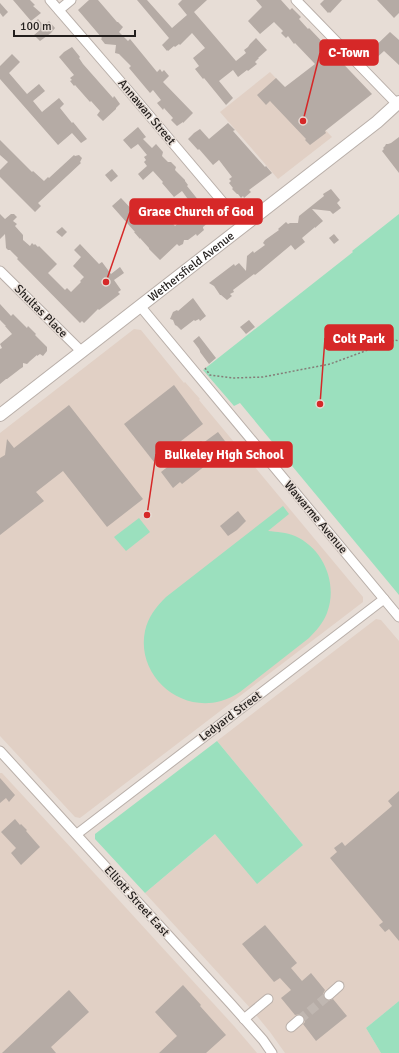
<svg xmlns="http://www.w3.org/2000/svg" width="399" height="1053" font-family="Signika,sans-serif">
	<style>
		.built { fill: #e1d0c5 }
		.green { fill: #9be0be }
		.building { fill: #b5aba5 }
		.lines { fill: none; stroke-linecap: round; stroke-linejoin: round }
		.minor-tunnel { stroke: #c0b7b1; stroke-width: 9; stroke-dasharray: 9 4.5; stroke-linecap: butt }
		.minor-casing { stroke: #b9afa9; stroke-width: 11 }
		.major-casing { stroke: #b9afa9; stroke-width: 14 }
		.path { stroke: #847d78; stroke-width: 1.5; stroke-dasharray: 2 2; stroke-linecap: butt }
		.minor { stroke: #fff; stroke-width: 9 }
		.major { stroke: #fff; stroke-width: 12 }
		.labels { text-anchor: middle; stroke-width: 3; stroke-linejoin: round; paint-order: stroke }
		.street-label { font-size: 12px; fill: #231f1d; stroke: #e7ddd6 }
		.leader { fill: none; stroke: #d62828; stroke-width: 1.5 }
		.callout-dot { fill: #d62828; stroke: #e7ddd6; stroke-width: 1.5 }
		.callout { fill: #d62828; stroke: #d62828; stroke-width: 1.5 }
		.callout-label { font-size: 13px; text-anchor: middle; font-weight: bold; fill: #fff }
	</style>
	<rect width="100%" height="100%" fill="#e7ddd6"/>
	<!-- built -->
	<g class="built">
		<polygon points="270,72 332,137 278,179 220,112"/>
		<polygon points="134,329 141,330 184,383 185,382 200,399 199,400 363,597 363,602 80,818 75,817 0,736 0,433"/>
		<polygon points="376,619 381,620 399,641 399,1001 366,1028 381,1053 285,1053 270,1032 252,1010 145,893 215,834 303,845 217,741"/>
		<polygon points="0,773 2,773 74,851 234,1026 257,1053 0,1053"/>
	</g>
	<!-- green -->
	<g class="green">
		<polygon points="399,214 399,595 240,403 234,406 203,370 353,252 352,251"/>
		<path d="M283 506 289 514 268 531C277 532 286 532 295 536 324 549 338 584 327 613 323 623 316 631 309 638L240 692C234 696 228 699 221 701 178 713 136 674 145 631 148 617 156 607 166 597Z"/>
		<polygon points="139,518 150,532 126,551 114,537"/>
		<polygon points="217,741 303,845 257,884 215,834 145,893 95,839 95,834"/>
		<polygon points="399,1001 399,1053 381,1053 366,1028"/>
	</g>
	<!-- building -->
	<g class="building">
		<polygon points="13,0 30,0 35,5 33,6 41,13 31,21"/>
		<polygon points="89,0 98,0 117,22 118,22 123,27 119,32 128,41 130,39 157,72 160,69 162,72 164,70 169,76 163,82 193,113 183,123 183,122 177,126 171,120 173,118 164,108 163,110 157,103 161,100 153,90 150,93 129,68 131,66 119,54 115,53 116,45 105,44 101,39 102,38 78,10"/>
		<polygon points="137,0 147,0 172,28 187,15 178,4 182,0 207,0 194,12 236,61 246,53 244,50 248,47 250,44 256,38 267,50 258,58 259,58 255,62 257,64 248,71 247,70 238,77 233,70 219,81 233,98 226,105 204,78 203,79 195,69 199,66 193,58 205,48 192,33 180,45 179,44 175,47 174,46 168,51 167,50 167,51 162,45 169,38"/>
		<polygon points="256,0 281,0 290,10 292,8 301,17 299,19 308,29 309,28 372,94 325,131 326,133 310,145 305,140 306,139 270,101 266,105 257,95 276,78 285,87 315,64 295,43 294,44 288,36 286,38 281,33 283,31 274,22 260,34 248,21 262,7"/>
		<polygon points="324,0 342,0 330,13 329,12 328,13 320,4"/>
		<polygon points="377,0 399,0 399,13 394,18"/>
		<polygon points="0,3 8,12 3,17 0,13"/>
		<polygon points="38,19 44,26 49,21 55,28 51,33 40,41 34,35 40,30 34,23"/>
		<polygon points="390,32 399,40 399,65 384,51 373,61 367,54"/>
		<polygon points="72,47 80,57 79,58 83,64 113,98 114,96 115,97 120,104 116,108 116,109 103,121 97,115 100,111 91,101 90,102 75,85 74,86 70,81 72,80 70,78 74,75 59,57 64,52"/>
		<polygon points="12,54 20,62 9,73 27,94 39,84 45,91 33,101 42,112 59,98 64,104 60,108 72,123 73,122 87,139 81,143 72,133 58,145 0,79 0,66"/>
		<polygon points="228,123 235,130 233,131 265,167 266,166 272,173 249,190 251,192 244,198 243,196 241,198 238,194 237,194 232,189 233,188 229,183 231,181 229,179 232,177 219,160 213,165 199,149 198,150 188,139 194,133 200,129 209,139"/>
		<polygon points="138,127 146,137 143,139 152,148 156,144 163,152 162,156 168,162 171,162 176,167 175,170 185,180 185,181 188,185 187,186 199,201 202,199 216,216 203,227 203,228 204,230 197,236 196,234 188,240 184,240 183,244 179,246 177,244 160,260 149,249 149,248 140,238 140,239 134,232 135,232 112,206 121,198 140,218 156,204 161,208 171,199 176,205 165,215 175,226 195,209 182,191 174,197 162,183 163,182 153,171 143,180 138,174 147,166 144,162 146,160 144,157 147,155 138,144 131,149 123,140"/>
		<polygon points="399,137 399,173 382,151 384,149 383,148 385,146 386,144 388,144 391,143"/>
		<polygon points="0,140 32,172 33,171 44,181 48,177 49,178 74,155 75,156 79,155 82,158 80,162 81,163 38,203 41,206 35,212 0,177 0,170 8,162 0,155"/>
		<polygon points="112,169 118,176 111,182 105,175"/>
		<polygon points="331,189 340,200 337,203 341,208 333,214 330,211 312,209 323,221 315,228 315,227 302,238 305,242 295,250 291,245 260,271 255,275 254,274 233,290 234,292 230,294 232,296 227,300 221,295 220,295 214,286 209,283 234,264 235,266 239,263 246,271 247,256 253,251 254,253 265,245 263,243 265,240 279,230 278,229 286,222 288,224 290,223 298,223 299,216 324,196 323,194"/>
		<polygon points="0,214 5,219 11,214 14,214 17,217 13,221 17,224 15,226 23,235 23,240 30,246 32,243 34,245 35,244 38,247 39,246 57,264 48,273 65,290 67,288 71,292 81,282 80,281 84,277 73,266 81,257 74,250 80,244 99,264 102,262 111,274 120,267 124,273 114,280 121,290 118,292 120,294 99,310 98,309 84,323 82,321 80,323 17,259 18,258 10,250 8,250 6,248 5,234 0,239"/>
		<polygon points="62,227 67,232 62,237 56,232"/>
		<polygon points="334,234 339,240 334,244 329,238"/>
		<polygon points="193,298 206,316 200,321 199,319 195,321 194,320 181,330 177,326 175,325 173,320 170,319 173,312 177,310 178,311"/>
		<polygon points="0,304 11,316 13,314 27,328 28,326 36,334 35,335 47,347 47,351 43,356 40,354 37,356 37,355 30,361 27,364 23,363 23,367 20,369 7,379 6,379 0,384 0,349 2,348 0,344 12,334 5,326 6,326 0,320"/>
		<polygon points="249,320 255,327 246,334 240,327"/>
		<polygon points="199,336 216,358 209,364 200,352 200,351 199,349 193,341"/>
		<polygon points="174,385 203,424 154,462 124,424"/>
		<polygon points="69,405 143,499 107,527 63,471 36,492 44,501 0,535 0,458 5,455 7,439 14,448"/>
		<polygon points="218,432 228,445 213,456 215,458 182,484 180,482 173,488 161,472 201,441 203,443"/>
		<polygon points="238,511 246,521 237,530 228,536 220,526"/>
		<polygon points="0,778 15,795 9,802 6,798 0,803"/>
		<polygon points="399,791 399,941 389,929 385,932 379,925 383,922 330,858 337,852 334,848 342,842 345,846 392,806 388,801"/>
		<polygon points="15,819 20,825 21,824 27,830 26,831 40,847 21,865 11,853 16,848 1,832"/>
		<polygon points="265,925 297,963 291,968 302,981 311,973 325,990 323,994 324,999 328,1001 333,999 347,1016 316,1041 303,1024 305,1022 304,1016 301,1014 295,1015 281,998 291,990 280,978 274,982 242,944"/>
		<polygon points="183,985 201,1005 200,1006 226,1035 206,1053 159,1053 177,1036 155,1012"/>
		<polygon points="69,990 89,1012 51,1047 56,1053 2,1053"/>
	</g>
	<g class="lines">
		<!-- minor-tunnel -->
		<polyline class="minor-tunnel" points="299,1020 329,995"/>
		<!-- minor casing -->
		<g class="minor-casing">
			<g id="minor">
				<polyline points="50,0 127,89 243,226"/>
				<polyline points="296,0 397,104"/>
				<polyline points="59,10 71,0"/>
				<polyline points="0,271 81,351"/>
				<polyline points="140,306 399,617"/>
				<polyline points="0,751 231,1004 263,1040 272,1053"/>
				<polyline points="77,834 384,599"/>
				<polyline points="329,995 339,986"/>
				<polyline points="244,1019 268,999"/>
				<polyline points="291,1027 299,1020"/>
			</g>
		</g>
		<!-- major casing -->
		<g class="major-casing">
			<g id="major">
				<path id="s1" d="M0 415 377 122 399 102"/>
			</g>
		</g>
		<!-- path -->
		<polyline class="path" points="205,368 210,375 233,378 263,377 330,364 395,340 399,341"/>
		<!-- minor -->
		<use href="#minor" class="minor"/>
		<!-- major -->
		<use href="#major" class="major"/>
	</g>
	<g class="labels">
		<!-- street labels -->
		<g class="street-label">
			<text transform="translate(147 112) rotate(50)" y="4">Annawan Street</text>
			<text dy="4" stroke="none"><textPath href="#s1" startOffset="242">Wethersfield Avenue</textPath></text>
			<text transform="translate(41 311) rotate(45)" y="4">Shultas Place</text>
			<text transform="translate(316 517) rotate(50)" y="4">Wawarme Avenue</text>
			<text transform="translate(230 716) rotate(-37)" y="4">Ledyard Street</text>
			<text transform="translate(137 901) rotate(48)" y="4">Elliott Street East</text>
		</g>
	</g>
	<!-- callouts -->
	<path class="leader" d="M303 121L320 53M106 282L130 212M320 404L325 338M147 515L156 454"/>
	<g class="callout-dot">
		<circle cx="303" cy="121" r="4"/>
		<circle cx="106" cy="282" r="4"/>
		<circle cx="320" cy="404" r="4"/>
		<circle cx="147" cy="515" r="4"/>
	</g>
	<g class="callout">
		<rect x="320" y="40" width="58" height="25" rx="4"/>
		<rect x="130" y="199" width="132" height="25" rx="4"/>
		<rect x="325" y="325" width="68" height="25" rx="4"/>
		<rect x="156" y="442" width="136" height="25" rx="4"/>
	</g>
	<g class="callout-label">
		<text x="349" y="57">C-Town</text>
		<text x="196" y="216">Grace Church of God</text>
		<text x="359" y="343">Colt Park</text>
		<text x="224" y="459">Bulkeley High School</text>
	</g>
	<!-- scale -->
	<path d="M14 30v6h121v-6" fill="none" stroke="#231f1d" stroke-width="2"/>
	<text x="20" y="30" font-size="12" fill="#231f1d" stroke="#e7ddd6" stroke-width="3" paint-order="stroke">100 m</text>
</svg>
